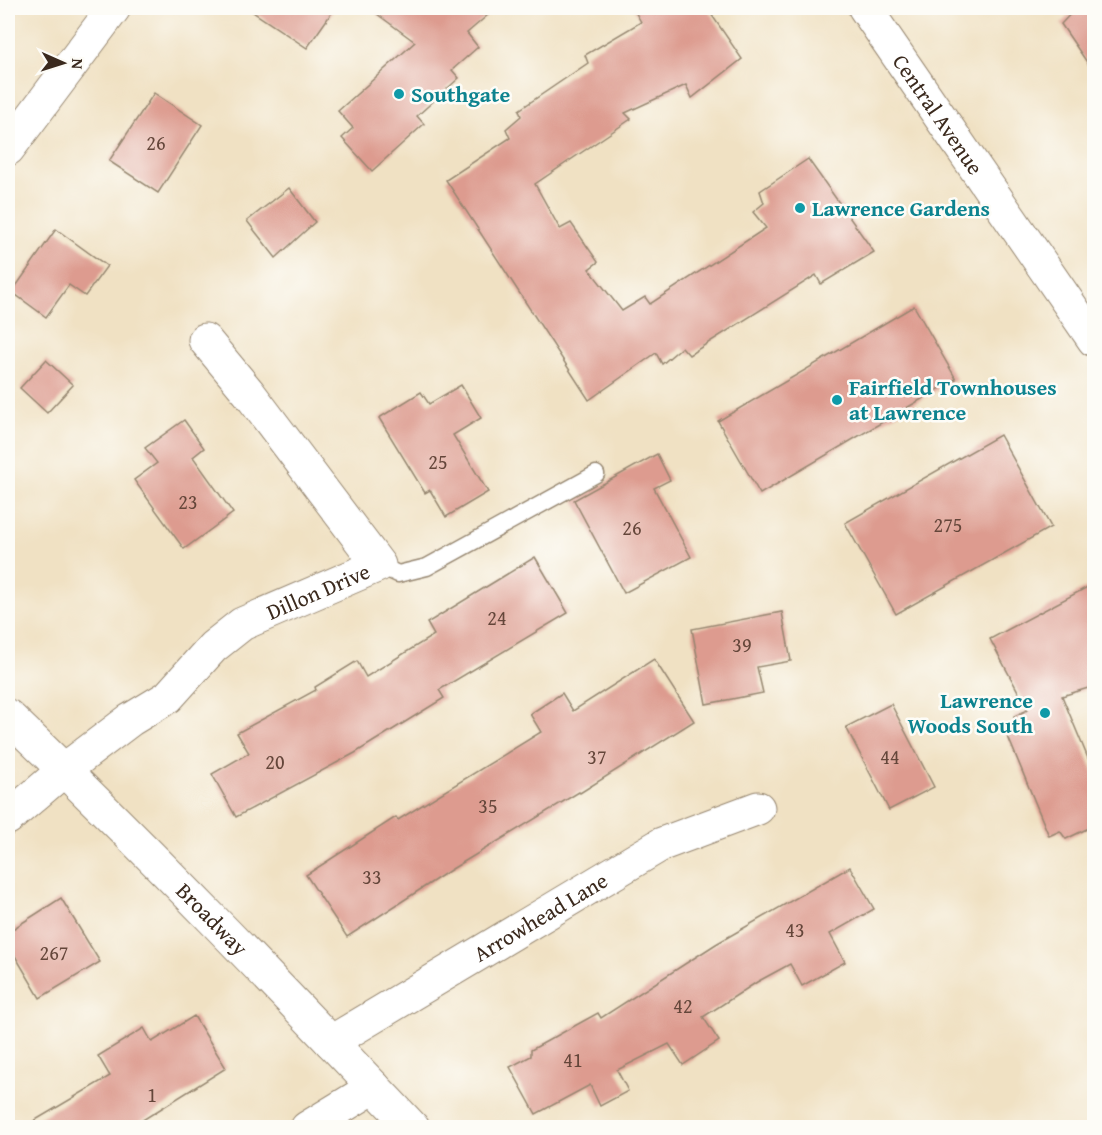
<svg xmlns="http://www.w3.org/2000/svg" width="1102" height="1135" font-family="'Gentium Book Plus',serif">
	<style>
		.building { fill: #dd9b8f }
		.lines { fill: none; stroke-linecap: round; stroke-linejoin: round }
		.service-casing { stroke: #968670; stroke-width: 19 }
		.minor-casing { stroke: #968670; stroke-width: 35 }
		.tertiary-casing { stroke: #968670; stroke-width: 35 }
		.secondary-casing { stroke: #968670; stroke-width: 35 }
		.service { stroke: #fff; stroke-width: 16 }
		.minor { stroke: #fff; stroke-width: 33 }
		.tertiary { stroke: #fff; stroke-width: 33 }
		.secondary { stroke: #fff; stroke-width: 33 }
		.culture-dot { fill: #0f9aa8; stroke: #fdfcf7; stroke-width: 2 }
		.labels { text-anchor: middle; stroke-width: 5; stroke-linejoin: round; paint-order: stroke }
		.number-label { font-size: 20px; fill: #64463a }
		.culture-label { font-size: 22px; font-weight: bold; fill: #0d838f; stroke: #fdfcf7; text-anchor: start }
		.street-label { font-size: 22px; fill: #3b2a1e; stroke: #fdfcf7 }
	</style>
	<rect width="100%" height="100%" fill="#fdfcf7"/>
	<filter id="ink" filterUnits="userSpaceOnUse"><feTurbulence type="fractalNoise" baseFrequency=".0167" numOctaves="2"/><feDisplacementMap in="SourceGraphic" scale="12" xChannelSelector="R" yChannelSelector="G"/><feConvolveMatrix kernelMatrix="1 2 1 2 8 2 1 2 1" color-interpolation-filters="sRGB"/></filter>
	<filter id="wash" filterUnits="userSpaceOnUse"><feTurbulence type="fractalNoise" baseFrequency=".008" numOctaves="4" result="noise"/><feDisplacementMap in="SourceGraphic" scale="24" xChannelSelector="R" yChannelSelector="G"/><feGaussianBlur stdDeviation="1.35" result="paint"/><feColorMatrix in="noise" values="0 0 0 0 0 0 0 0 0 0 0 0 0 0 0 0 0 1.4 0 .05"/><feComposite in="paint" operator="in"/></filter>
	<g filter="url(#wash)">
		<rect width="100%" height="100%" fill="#f0e1c3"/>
		<g id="blocks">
			<!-- building -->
			<g class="building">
				<polygon points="247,8 335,8 307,48"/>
				<polygon points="369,8 496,8 467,33 478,47 452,70 459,78 417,116 424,124 372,171 342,138 353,128 338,111 415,42"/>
				<polygon points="633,8 707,8 742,59 692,98 686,85 625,113 631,119 535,184 560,229 571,223 598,262 589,269 622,311 645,297 650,304 766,228 753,212 764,203 760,191 808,159 874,252 821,284 816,275 689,355 682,347 662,364 656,353 589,400 446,180 510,138 506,129 521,116 519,110 588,63 585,55 641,22"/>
				<polygon points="1076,8 1095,8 1095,74 1061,24"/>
				<polygon points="154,93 202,125 158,193 109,161"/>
				<polygon points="289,188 315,222 276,258 247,221"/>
				<polygon points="56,229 107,266 85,296 69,285 46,317 12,292"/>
				<polygon points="914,306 956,379 760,494 718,421"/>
				<polygon points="46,360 73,385 47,413 20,388"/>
				<polygon points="461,385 481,418 453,435 488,492 446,517 430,490 425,493 379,418 421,392 429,404"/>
				<polygon points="184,420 204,448 193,457 233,513 184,549 134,480 157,463 145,448"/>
				<polygon points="1000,435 1051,527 896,614 845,523"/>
				<polygon points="657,454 670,480 654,488 691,557 624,593 574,500"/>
				<polygon points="535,557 568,613 439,690 444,698 355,753 236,817 212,774 249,753 237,733 316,690 315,687 357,661 366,677 434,635 427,623"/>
				<polygon points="1095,583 1095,686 1062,696 1095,775 1095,825 1066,839 1060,831 1049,836 1004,727 1015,724 1014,716 1028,710 990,639"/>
				<polygon points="782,612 791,661 757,667 763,693 706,704 692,629"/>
				<polygon points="654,659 694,721 580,793 579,792 452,869 347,937 306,875 396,817 398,820 541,732 530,714 562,693 573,711"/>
				<polygon points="891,704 934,787 889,810 846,727"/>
				<polygon points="850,867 874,909 830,934 845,962 802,986 790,964 757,982 703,1017 719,1041 683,1065 669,1044 617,1070 628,1091 600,1106 590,1085 536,1114 510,1067 531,1056 531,1050 598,1013 601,1018 716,944"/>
				<polygon points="61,898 100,962 40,998 8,944 8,932"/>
				<polygon points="194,1016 226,1068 130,1128 22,1128 110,1076 98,1056 144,1028 152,1042"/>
			</g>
		</g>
	</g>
	<g filter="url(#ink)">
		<use href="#blocks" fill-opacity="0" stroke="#968670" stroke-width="1.5"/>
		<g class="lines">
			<!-- service casing -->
			<g class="service-casing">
				<polyline id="service" points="379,565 398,574 427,567 596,474"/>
			</g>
			<!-- minor casing -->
			<g class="minor-casing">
				<g id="minor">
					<polyline points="8,149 114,8"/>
					<path id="s1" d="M8 818 64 770 130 720 168 697 213 647 242 624 379 565 249 393 205 340"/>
					<path id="s2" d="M331 1042 662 844 758 808"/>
					<polyline points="307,1128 374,1087"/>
				</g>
			</g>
			<!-- tertiary casing -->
			<g class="tertiary-casing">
				<g id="tertiary">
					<path id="s3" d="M865 8 1094 340"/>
				</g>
			</g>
			<!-- secondary casing -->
			<g class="secondary-casing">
				<g id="secondary">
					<path id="s4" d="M8 716C147 849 280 988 413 1128"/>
				</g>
			</g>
			<!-- service -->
			<use href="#service" class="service"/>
			<!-- minor -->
			<use href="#minor" class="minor"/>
			<!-- tertiary -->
			<use href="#tertiary" class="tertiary"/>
			<!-- secondary -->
			<use href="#secondary" class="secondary"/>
		</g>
	</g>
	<!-- markers -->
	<g class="culture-dot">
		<circle cx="399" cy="94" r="6"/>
		<circle cx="800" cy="208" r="6"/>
		<circle cx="837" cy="400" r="6"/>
		<circle cx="1045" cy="713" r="6"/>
	</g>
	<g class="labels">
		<!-- number labels -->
		<g class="number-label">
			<text x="156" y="150">26</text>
			<text x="438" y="469">25</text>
			<text x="188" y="509">23</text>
			<text x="948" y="532">275</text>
			<text x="632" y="535">26</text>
			<text x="497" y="625">24</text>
			<text x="742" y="652">39</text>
			<text x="597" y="764">37</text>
			<text x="890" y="764">44</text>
			<text x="275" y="769">20</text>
			<text x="488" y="813">35</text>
			<text x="372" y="884">33</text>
			<text x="795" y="937">43</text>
			<text x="54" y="960">267</text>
			<text x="683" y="1013">42</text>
			<text x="573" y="1067">41</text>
			<text x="152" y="1102">1</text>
		</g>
		<!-- culture labels -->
		<g class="culture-label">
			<text x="411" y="102">Southgate</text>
			<text x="812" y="216">Lawrence Gardens</text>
			<text x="849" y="395">Fairfield Townhouses<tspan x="849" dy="25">at Lawrence</tspan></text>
			<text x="1033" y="708" text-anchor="end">Lawrence<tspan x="1033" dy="25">Woods South</tspan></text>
		</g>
		<!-- street labels -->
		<g class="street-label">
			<text dy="8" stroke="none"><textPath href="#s3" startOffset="129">Central Avenue</textPath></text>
			<text dy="8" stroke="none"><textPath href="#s1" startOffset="388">Dillon Drive</textPath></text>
			<text dy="8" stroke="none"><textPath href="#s2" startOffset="244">Arrowhead Lane</textPath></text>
			<text dy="8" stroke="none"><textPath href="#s4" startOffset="288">Broadway</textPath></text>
		</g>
	</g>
	<!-- margin -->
	<rect width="1102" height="1135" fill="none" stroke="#fdfcf7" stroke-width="30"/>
	<!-- north arrow -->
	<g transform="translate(63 63) rotate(93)" stroke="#fdfcf7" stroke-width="4.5" paint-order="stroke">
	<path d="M0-4.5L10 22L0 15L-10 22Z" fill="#3b2a1e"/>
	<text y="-9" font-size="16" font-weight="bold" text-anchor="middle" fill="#3b2a1e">N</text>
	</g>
</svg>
